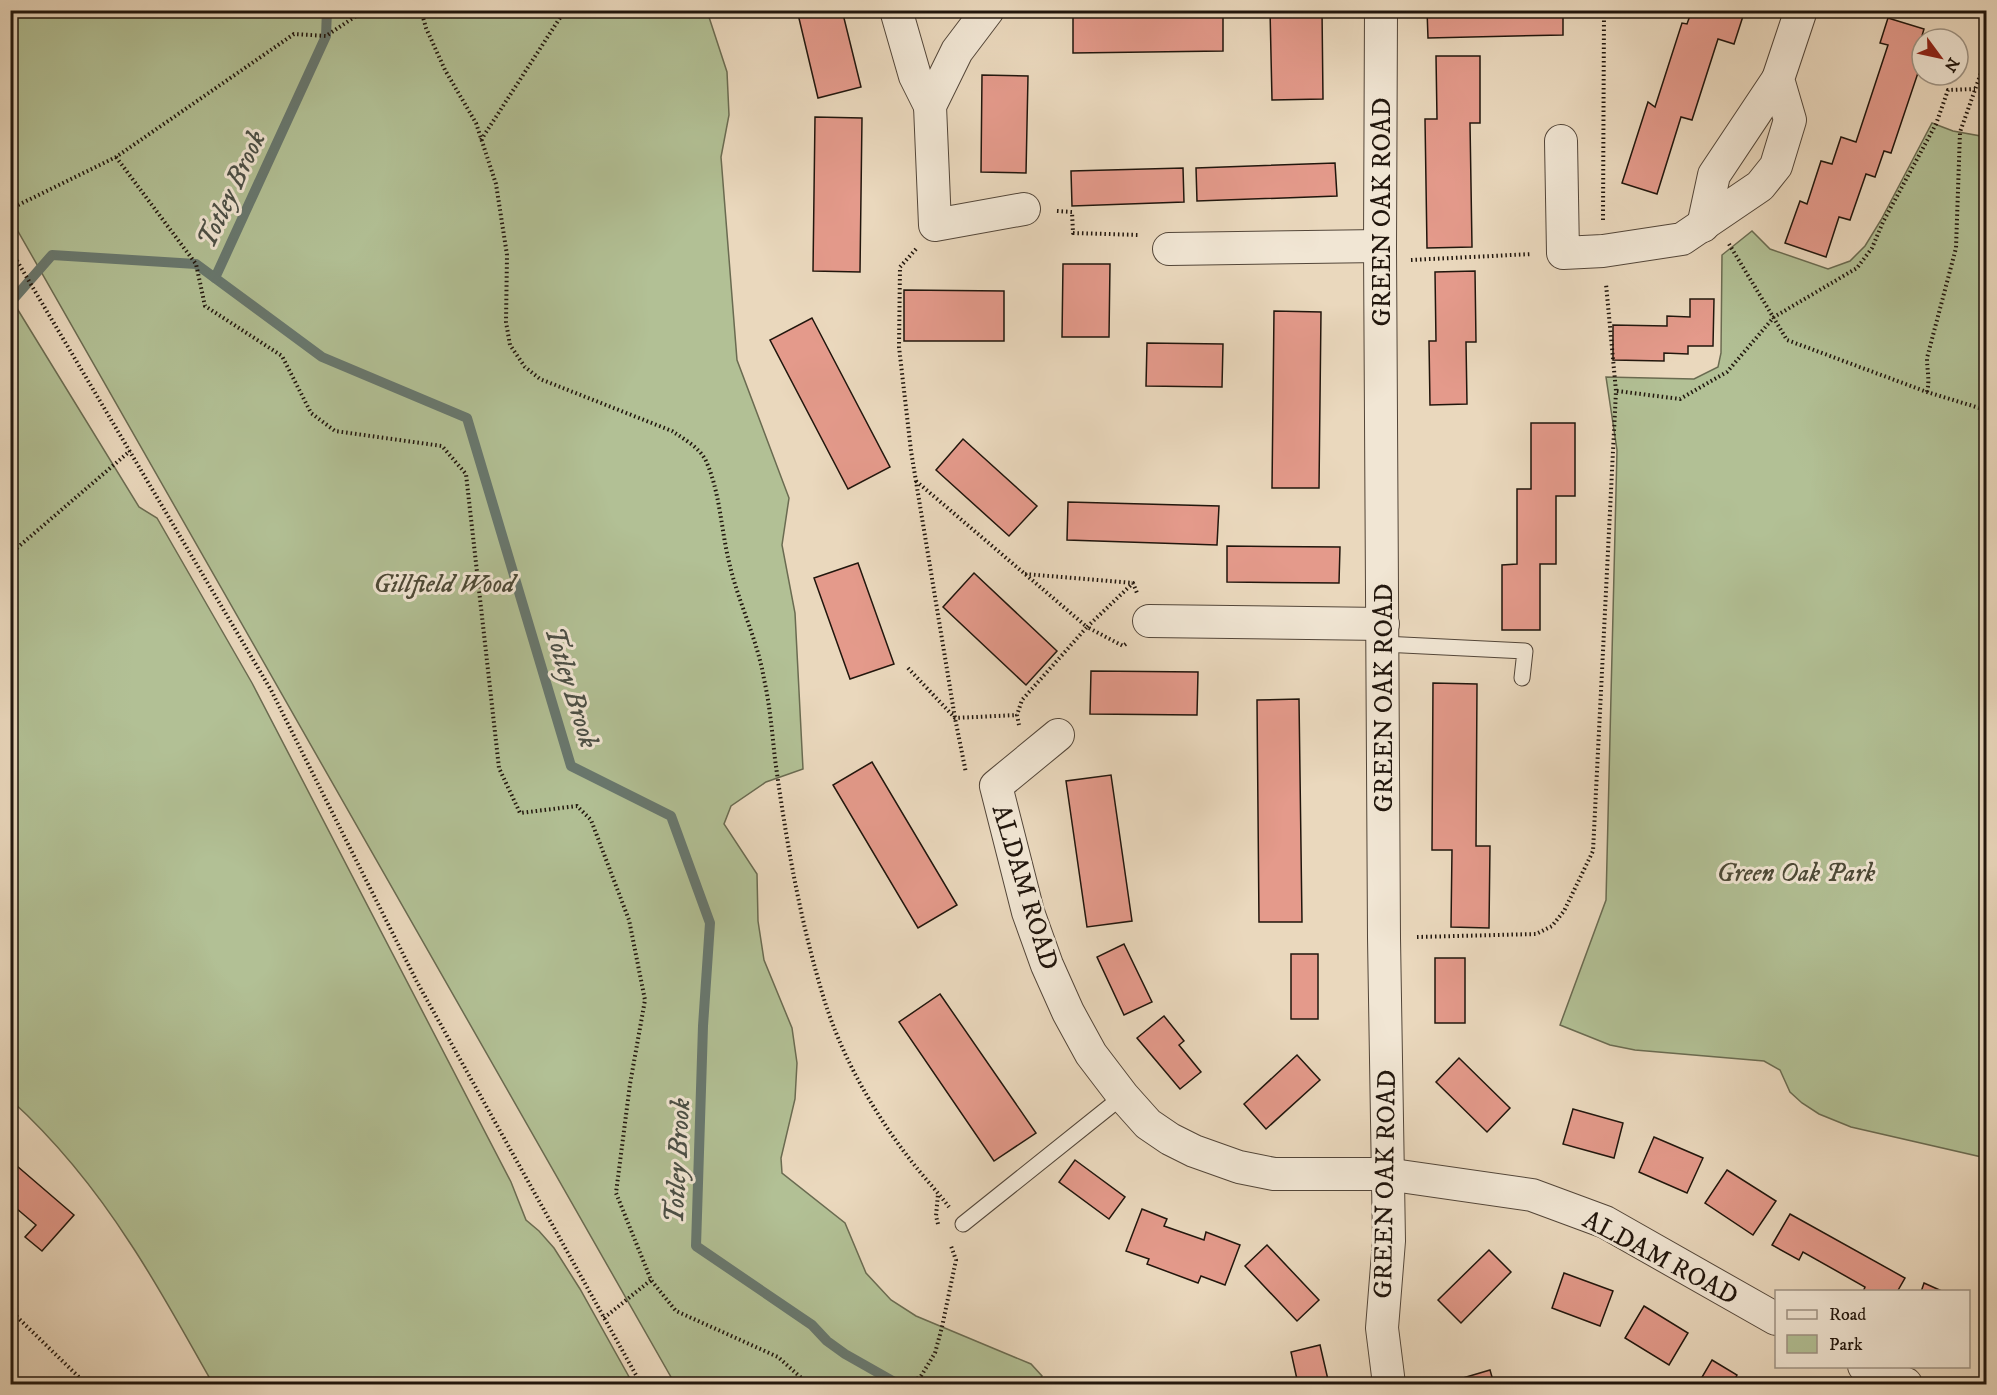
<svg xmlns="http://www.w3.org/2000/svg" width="1997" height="1395" font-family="'IM FELL DW Pica',serif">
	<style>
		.green { fill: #b2c095; stroke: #6a6b51; stroke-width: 1.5 }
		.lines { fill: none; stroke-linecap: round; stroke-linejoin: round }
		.stream { stroke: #68786f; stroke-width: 10 }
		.building { fill: #e49a8b; stroke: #21160d; stroke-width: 1.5 }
		.service-casing { stroke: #534639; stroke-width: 17 }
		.minor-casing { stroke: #534639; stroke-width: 34 }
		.path { stroke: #21160d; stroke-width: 4; stroke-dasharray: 1.5 3; stroke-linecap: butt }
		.service { stroke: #f1e6d4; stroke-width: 15 }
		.minor { stroke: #f1e6d4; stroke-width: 32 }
		.labels { text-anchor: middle; stroke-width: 6; stroke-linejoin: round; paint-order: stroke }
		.street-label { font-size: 26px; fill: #21160d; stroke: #f1e6d4 }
		.park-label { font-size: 26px; font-style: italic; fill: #4c4936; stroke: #f1e6d4 }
		.water-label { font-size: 27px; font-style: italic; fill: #4b4f46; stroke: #f1e6d4 }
	</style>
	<rect width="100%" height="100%" fill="#ead8bd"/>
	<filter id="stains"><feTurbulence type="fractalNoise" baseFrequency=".00333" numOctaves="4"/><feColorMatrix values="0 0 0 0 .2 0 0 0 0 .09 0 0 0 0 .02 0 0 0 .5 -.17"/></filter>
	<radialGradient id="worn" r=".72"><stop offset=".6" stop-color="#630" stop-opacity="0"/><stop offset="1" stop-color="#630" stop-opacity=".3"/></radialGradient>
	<!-- green -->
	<g class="green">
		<polygon points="10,11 707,11 727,72 729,115 721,157 737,360 789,498 782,545 795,613 803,769 766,782 731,806 724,824 757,874 758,921 764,960 792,1028 797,1063 795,1099 781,1158 782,1173 845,1223 866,1273 891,1300 916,1316 1031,1364 1042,1376 1038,1384 675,1384 11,219"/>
		<polygon points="1932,123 1953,131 1986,137 1986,1158 1851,1127 1819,1114 1802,1103 1790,1092 1780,1070 1764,1061 1635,1050 1610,1045 1560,1025 1606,900 1617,450 1606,377 1694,379 1718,367 1721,353 1722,255 1752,231 1770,249 1828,269 1850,261 1865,246 1881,220"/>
		<path d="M10 297 139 507 157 518 252 683 511 1182 526 1220 539 1231 554 1248 580 1289 633 1384H213C186 1337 160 1288 130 1243 97 1192 55 1140 11 1100Z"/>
	</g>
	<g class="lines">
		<!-- stream -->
		<g class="stream">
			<polyline points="327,10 326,36 215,278 322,357 467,418 571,766 671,816 710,923 703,1026 696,1246 812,1325 827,1341 845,1354 898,1384"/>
			<polyline points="10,303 52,255 196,264 215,278"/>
		</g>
	</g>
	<!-- building -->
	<g class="building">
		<polygon points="797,10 842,10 861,87 818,98"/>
		<polygon points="1073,10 1223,10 1223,51 1073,53"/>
		<polygon points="1270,10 1322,10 1323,99 1272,100"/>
		<polygon points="1427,10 1563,10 1563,35 1428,38"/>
		<polygon points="1692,10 1745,10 1734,44 1718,39 1692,120 1681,117 1657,194 1622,183 1648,102 1655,107 1682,23 1687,24"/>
		<polygon points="1888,18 1924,29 1917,53 1922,54 1922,61 1891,153 1884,151 1875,177 1866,174 1850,220 1839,217 1826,257 1785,243 1800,201 1807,204 1821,161 1832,164 1841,137 1856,142 1888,45 1880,43"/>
		<polygon points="1436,56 1480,56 1480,123 1470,123 1472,247 1427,248 1425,119 1437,119"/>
		<polygon points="982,75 1028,76 1026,173 981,172"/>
		<polygon points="815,117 862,118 860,272 813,271"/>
		<polygon points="1335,163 1337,196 1197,201 1196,168"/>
		<polygon points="1183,168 1184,202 1072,206 1071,171"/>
		<polygon points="1063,264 1110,264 1109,337 1062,337"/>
		<polygon points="1475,271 1476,342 1466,342 1467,404 1430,405 1429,341 1436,341 1435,272"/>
		<polygon points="904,290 1004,291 1004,341 904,341"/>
		<polygon points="1690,299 1714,299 1713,346 1688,346 1688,354 1664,353 1664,361 1613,360 1613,325 1667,326 1667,316 1690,317"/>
		<polygon points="1274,311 1321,312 1319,488 1272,488"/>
		<polygon points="812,318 890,467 848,489 770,340"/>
		<polygon points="1147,343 1223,344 1222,387 1146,386"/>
		<polygon points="1531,423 1575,423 1575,496 1556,496 1556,564 1540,564 1540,630 1502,630 1502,565 1517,564 1517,489 1531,489"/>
		<polygon points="963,439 1037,506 1009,536 936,470"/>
		<polygon points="1068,502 1219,506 1217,545 1067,540"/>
		<polygon points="1227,546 1340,547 1339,583 1227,582"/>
		<polygon points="858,563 894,664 850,679 814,578"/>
		<polygon points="974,573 1057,651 1026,685 943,607"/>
		<polygon points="1091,671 1198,672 1197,715 1090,714"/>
		<polygon points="1433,683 1477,684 1476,846 1490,846 1489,928 1451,927 1452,850 1432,850"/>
		<polygon points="1299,699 1302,922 1259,922 1257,700"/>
		<polygon points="872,762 957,905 918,928 833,785"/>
		<polygon points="1111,775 1132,921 1087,927 1066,781"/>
		<polygon points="1124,944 1152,1002 1124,1015 1097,957"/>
		<rect x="1291" y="954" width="27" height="65"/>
		<rect x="1435" y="958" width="30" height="65"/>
		<polygon points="940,994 1036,1133 994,1161 899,1022"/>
		<polygon points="1164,1016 1184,1041 1179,1045 1201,1072 1180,1089 1137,1038"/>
		<polygon points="1297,1055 1320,1080 1266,1129 1244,1104"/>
		<polygon points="1459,1058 1510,1108 1487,1132 1436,1082"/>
		<polygon points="1573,1109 1623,1123 1614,1158 1563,1144"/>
		<polygon points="1654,1137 1703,1158 1687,1193 1639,1172"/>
		<polygon points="10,1160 74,1215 42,1251 25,1237 36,1225 10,1203"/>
		<polygon points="1075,1160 1125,1197 1109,1219 1059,1182"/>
		<polygon points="1727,1170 1776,1201 1753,1235 1705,1203"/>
		<polygon points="1142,1209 1167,1219 1164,1226 1204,1240 1206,1232 1240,1245 1225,1285 1201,1276 1198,1283 1147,1264 1149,1259 1126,1251"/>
		<polygon points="1790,1214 1905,1278 1897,1292 1863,1292 1865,1287 1803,1252 1799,1260 1772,1245"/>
		<polygon points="1267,1245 1319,1300 1297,1321 1245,1266"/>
		<polygon points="1489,1250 1511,1272 1461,1323 1438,1300"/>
		<polygon points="1564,1273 1613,1291 1600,1326 1552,1308"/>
		<polygon points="1924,1283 1944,1292 1921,1292"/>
		<polygon points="1644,1306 1688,1333 1669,1365 1625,1338"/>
		<polygon points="1986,1323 1986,1349 1980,1347"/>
		<polygon points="1320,1345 1329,1384 1298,1384 1291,1352"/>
		<polygon points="1712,1360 1737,1375 1734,1381 1740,1384 1698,1384"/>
		<polygon points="1490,1370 1494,1384 1457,1384 1456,1380"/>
	</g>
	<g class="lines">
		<!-- service casing -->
		<g class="service-casing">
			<g id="service">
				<polyline points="1383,644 1525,651 1522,678"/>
				<polyline points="963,1224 1123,1096"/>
			</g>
		</g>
		<!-- minor casing -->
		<g class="minor-casing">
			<g id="minor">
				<polyline points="896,10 915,76 930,106"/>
				<polyline points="988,10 957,51 930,106 935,225 1024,209"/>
				<polyline points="1381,10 1380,246 1384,938 1389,1241 1382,1328 1389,1384"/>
				<polyline points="1561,141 1563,253 1603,251 1682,239 1760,186 1776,166 1790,120 1778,79 1801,10"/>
				<polyline points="1703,226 1714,175 1778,79"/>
				<polyline points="1169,249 1380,246"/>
				<polyline points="1149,621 1383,624"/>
				<polyline points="1058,735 996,786 1028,912 1047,965 1068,1012 1091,1054 1123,1096 1148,1124 1170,1139 1194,1151 1239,1167 1274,1174 1386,1174 1532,1195 1605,1222 1776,1319"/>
				<polyline points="1864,1366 1906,1384"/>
			</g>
		</g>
		<!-- path -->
		<g class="path">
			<path d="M421 10 426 28 445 70 476 123 496 184 507 255 506 322 510 345 525 367 540 379 672 431C684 439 700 448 706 461 720 492 721 529 729 562 738 602 757 638 764 679 770 706 772 732 775 759 786 840 800 921 824 999 843 1061 879 1122 920 1172 930 1184 940 1195 949 1207"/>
			<polyline points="481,140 565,10"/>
			<polyline points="116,157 196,264 205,306 282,356 311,413 335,431 442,446 466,474 499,768 520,813 577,806 591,820 629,920 645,1000 630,1084 616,1193 651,1280 676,1311 778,1357 808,1384"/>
			<polyline points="10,209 116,157 294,34 326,36 365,10"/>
			<polyline points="1057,211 1072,212 1073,233 1140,235"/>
			<polyline points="1603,220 1604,10"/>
			<polyline points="1729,244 1787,340 1927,392 1986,410"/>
			<polyline points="10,249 271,690 417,982 641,1384"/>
			<polyline points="916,249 900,267 899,347 911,451 955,718 966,773"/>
			<polyline points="1411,260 1532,254"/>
			<polyline points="1617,391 1680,399 1727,372 1774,317 1857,268 1872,248 1883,222 1936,124 1948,90 1975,89"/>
			<path d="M1927 392C1930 379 1927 371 1927 358L1956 248 1960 132 1986 59"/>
			<polyline points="916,481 1087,627 1133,583"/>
			<polyline points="10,554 130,451"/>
			<polyline points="1025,574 1133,583 1137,593"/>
			<polyline points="908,668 955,718 1017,715"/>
			<polyline points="1019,725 1017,715 1022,700 1087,627 1123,646 1127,643"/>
			<polyline points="1417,937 1536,934 1552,926 1564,911 1593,851 1616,391 1606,284"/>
			<polyline points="938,1224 936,1216 938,1194"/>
			<polyline points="10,1310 86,1384"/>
			<polyline points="604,1318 651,1280"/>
			<polyline points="910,1384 921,1376 935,1353 942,1327 956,1260 951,1246"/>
		</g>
		<!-- service -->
		<use href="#service" class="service"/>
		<!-- minor -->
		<use href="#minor" class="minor"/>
	</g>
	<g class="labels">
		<!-- street labels -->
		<g class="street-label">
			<text transform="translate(1381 212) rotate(-90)" y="9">GREEN OAK ROAD</text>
			<text transform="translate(1383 698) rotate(-90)" y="9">GREEN OAK ROAD</text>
			<text transform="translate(1026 887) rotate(73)" y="9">ALDAM ROAD</text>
			<text transform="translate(1384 1184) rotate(-89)" y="9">GREEN OAK ROAD</text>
			<text transform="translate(1661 1257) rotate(28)" y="9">ALDAM ROAD</text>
		</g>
		<!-- park labels -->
		<g class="park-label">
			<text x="444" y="592">Gillfield Wood</text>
			<text x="1796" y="881">Green Oak Park</text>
		</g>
		<!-- water labels -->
		<g class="water-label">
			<text transform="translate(231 189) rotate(-65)" y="9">Totley Brook</text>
			<text transform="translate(572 687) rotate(73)" y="9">Totley Brook</text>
			<text transform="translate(677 1161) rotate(-87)" y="9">Totley Brook</text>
		</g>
	</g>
	<!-- margin -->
	<rect width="1997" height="1395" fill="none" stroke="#ead8bd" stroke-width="36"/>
	<rect x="12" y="12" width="1973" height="1371" fill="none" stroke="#21160d" stroke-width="3"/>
	<rect x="18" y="18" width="1961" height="1359" fill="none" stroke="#21160d" stroke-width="1.5"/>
	<!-- legend -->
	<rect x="1775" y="1290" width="195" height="78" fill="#f1e6d4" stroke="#9e9384" stroke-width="1.5"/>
	<rect x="1787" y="1310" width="30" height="9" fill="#f1e6d4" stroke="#9e9384" stroke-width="1.5"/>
	<text x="1829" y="1320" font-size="18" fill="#21160d">Road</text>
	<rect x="1787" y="1335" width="30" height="18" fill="#b2c095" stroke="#9e9384" stroke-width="1.5"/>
	<text x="1829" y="1350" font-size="18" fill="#21160d">Park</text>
	<!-- north arrow -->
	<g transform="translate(1940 57) rotate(123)"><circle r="28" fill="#f1e6d4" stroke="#9e9384" stroke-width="1.5"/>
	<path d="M0-4.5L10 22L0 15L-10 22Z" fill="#8f2418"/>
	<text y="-9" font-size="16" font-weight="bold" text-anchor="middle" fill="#21160d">N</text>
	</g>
	<rect width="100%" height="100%" filter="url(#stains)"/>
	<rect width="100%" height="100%" fill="url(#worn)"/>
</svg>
